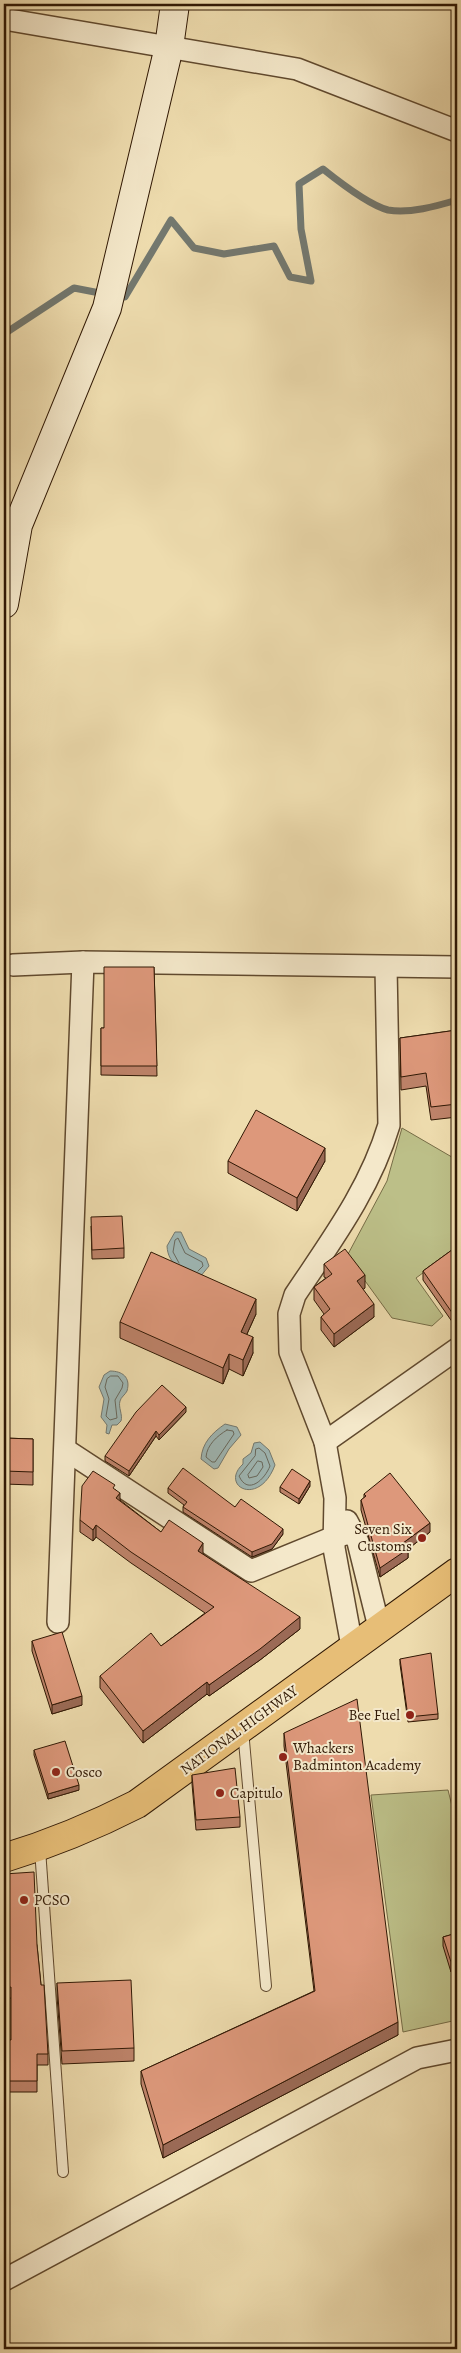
<svg xmlns="http://www.w3.org/2000/svg" width="461" height="2353" font-family="Alegreya,serif">
	<style>
		.green { fill: #bcbf88; stroke: #766c46 }
		.water { fill: #9fb8b6; stroke: #73786f }
		.lines { fill: none; stroke-linecap: round; stroke-linejoin: round }
		.shore { stroke: #68685d; stroke-width: 1 }
		.stream { stroke: #73786f; stroke-width: 7 }
		.lane-casing { stroke: #60492e; stroke-width: 12 }
		.street-casing { stroke: #60492e; stroke-width: 24 }
		.secondary-casing { stroke: #301804; stroke-width: 30 }
		.primary-casing { stroke: #301804; stroke-width: 30 }
		.lane { stroke: #f4e8ca; stroke-width: 10 }
		.street { stroke: #f4e8ca; stroke-width: 21 }
		.secondary { stroke: #f4e8ca; stroke-width: 28 }
		.primary { stroke: #e7be77; stroke-width: 28 }
		.wall { fill: #be836a; stroke: #301804 }
		.shaded-wall { fill: #9b6a56; stroke: #301804 }
		.building { fill: #dd987b; stroke: #301804 }
		.poi-dot { fill: #8f2418; stroke: #f4e8ca; stroke-width: 2 }
		.labels { text-anchor: middle; stroke-width: 4; stroke-linejoin: round; paint-order: stroke }
		.poi-label { font-size: 15px; fill: #301804; stroke: #f4e8ca; text-anchor: start }
		.street-label { font-size: 15px; fill: #301804; stroke: #f4e8ca }
	</style>
	<rect width="100%" height="100%" fill="#eedcae"/>
	<filter id="stains"><feTurbulence type="fractalNoise" baseFrequency=".004" numOctaves="4"/><feColorMatrix values="0 0 0 0 .2 0 0 0 0 .09 0 0 0 0 .02 0 0 0 .5 -.17"/></filter>
	<radialGradient id="worn" r=".72"><stop offset=".6" stop-color="#630" stop-opacity="0"/><stop offset="1" stop-color="#630" stop-opacity=".3"/></radialGradient>
	<!-- green -->
	<g class="green">
		<polygon points="402,1128 457,1160 457,1248 416,1278 443,1316 432,1326 392,1318 347,1256 387,1181"/>
		<polygon points="448,1790 457,1826 457,2020 403,2032 371,1795"/>
	</g>
	<!-- water -->
	<g class="water">
		<path d="M175 1232H181L189 1249 206 1258 209 1266 200 1277C184 1270 168 1266 167 1246Z"/>
		<path d="M110 1371C122 1371 131 1377 127 1391 125 1395 121 1397 120 1401 118 1407 123 1415 121 1421L117 1425H112L109 1434 106 1433 107 1425 101 1417 104 1399 99 1387 104 1375Z"/>
		<path d="M225 1424 237 1427 241 1435 229 1449 218 1468 214 1469 201 1459C202 1443 212 1433 225 1424Z"/>
		<path d="M260 1442 269 1450 275 1465C259 1508 219 1486 243 1464V1459L251 1453 254 1443Z"/>
	</g>
	<g class="lines">
		<!-- shore -->
		<g class="shore">
			<polyline points="179,1263 173,1252 175,1240 178,1238 185,1253 202,1262 203,1266 198,1271"/>
			<polygon points="111,1376 118,1376 123,1383 122,1388 115,1400 117,1418 110,1420 106,1416 109,1399 105,1387 107,1379"/>
			<path d="M227 1430 233 1431 234 1434 215 1462H212L206 1457C207 1445 217 1436 227 1430Z"/>
			<path d="M256 1449 259 1448 265 1453 270 1466C265 1479 248 1496 239 1476L255 1456Z"/>
			<polygon points="258,1461 262,1462 263,1467 257,1476 249,1478 248,1475"/>
		</g>
		<!-- stream -->
		<g class="stream">
			<path d="M115 296 125 297 171 220 194 248 224 254 274 246 290 277 311 281 301 229 299 184 323 169C338 181 369 205 388 210 409 214 437 206 457 200"/>
			<polyline points="4,334 74,288 105,294"/>
		</g>
		<!-- lane casing -->
		<g class="lane-casing">
			<g id="lane">
				<polyline points="243,1730 266,1986"/>
				<polyline points="40,1849 63,2172"/>
			</g>
		</g>
		<!-- street casing -->
		<g class="street-casing">
			<g id="street">
				<polyline points="4,19 297,69 457,131"/>
				<polyline points="13,965 83,962 457,967"/>
				<polyline points="325,1442 457,1349"/>
				<polyline points="66,1450 251,1571 334,1537 353,1532"/>
				<polyline points="347,1521 358,1542 379,1627"/>
				<polyline points="58,1622 83,962"/>
				<path d="M352 1646 334 1548 335 1498 325 1442 290 1352 289 1314 295 1295C331 1241 370 1189 389 1125L386 967"/>
				<polyline points="4,2280 417,2058 457,2050"/>
			</g>
		</g>
		<!-- secondary casing -->
		<g class="secondary-casing">
			<polyline id="secondary" points="4,604 18,525 107,308 169,47 175,4"/>
		</g>
		<!-- primary casing -->
		<g class="primary-casing">
			<path id="primary" d="M4 1858C50 1844 94 1826 137 1804L457 1572"/>
		</g>
		<!-- lane -->
		<use href="#lane" class="lane"/>
		<!-- street -->
		<use href="#street" class="street"/>
		<!-- secondary -->
		<use href="#secondary" class="secondary"/>
		<!-- primary -->
		<use href="#primary" class="primary"/>
	</g>
	<!-- wall -->
	<g class="wall">
		<polygon points="154,967 157,1076 101,1075 101,1028 104,1028"/>
		<polygon points="457,1030 457,1117 431,1120 426,1086 401,1090 400,1038"/>
		<polygon points="228,1161 325,1161 297,1211 228,1173"/>
		<polygon points="91,1226 124,1248 124,1258 92,1259"/>
		<polygon points="456,1247 453,1323 423,1280 423,1271"/>
		<polygon points="324,1264 365,1288 363,1289 374,1317 334,1347 321,1330 321,1317 324,1314 314,1300 314,1287 326,1278 324,1277"/>
		<polygon points="256,1314 247,1334 253,1353 243,1376 229,1369 223,1384 120,1338 120,1322"/>
		<polygon points="186,1412 159,1440 156,1436 129,1476 105,1461 105,1456"/>
		<polygon points="4,1438 33,1439 33,1485 4,1484"/>
		<polygon points="310,1486 299,1504 280,1492 280,1487"/>
		<polygon points="168,1488 235,1507 283,1534 272,1549 252,1557 183,1512 183,1507 184,1505 168,1493"/>
		<polygon points="115,1489 120,1500 161,1532 203,1554 300,1629 260,1660 209,1696 207,1694 143,1743 100,1688 100,1676 161,1646 205,1613 131,1563 96,1537 93,1541 80,1532 80,1520"/>
		<polygon points="364,1494 430,1532 408,1549 408,1558 380,1577 361,1510 361,1500 364,1498"/>
		<polygon points="32,1641 82,1705 52,1714 32,1651"/>
		<polygon points="400,1659 438,1714 438,1719 408,1722 400,1664"/>
		<polygon points="284,1733 398,2035 163,2158 141,2084 141,2071 314,1991 284,1746"/>
		<polygon points="34,1750 79,1790 48,1799 34,1755"/>
		<polygon points="192,1775 240,1817 240,1827 196,1830 192,1784"/>
		<polygon points="4,1874 37,1945 41,1985 48,2054 48,2065 37,2065 37,2092 4,2092 4,2040 11,2040 11,1998 4,1999"/>
		<polygon points="457,1933 451,1972 443,1946 443,1937"/>
		<polygon points="57,1983 134,2048 134,2061 62,2064 57,1996"/>
	</g>
	<!-- shaded-wall -->
	<g class="shaded-wall">
		<polygon points="325,1148 325,1161 297,1211 297,1198"/>
		<polygon points="365,1275 365,1288 357,1294 357,1281"/>
		<polygon points="256,1299 256,1314 241,1347 241,1332"/>
		<polygon points="374,1304 374,1317 334,1347 334,1334"/>
		<polygon points="457,1311 457,1320 453,1323 453,1314"/>
		<polygon points="253,1337 253,1353 243,1376 243,1360"/>
		<polygon points="229,1354 229,1369 223,1384 223,1368"/>
		<polygon points="186,1407 186,1412 159,1440 159,1435"/>
		<polygon points="156,1431 156,1436 129,1476 129,1471"/>
		<polygon points="310,1481 310,1486 299,1504 299,1499"/>
		<polygon points="120,1493 120,1504 116,1498"/>
		<polygon points="430,1523 430,1532 404,1552 408,1549 408,1558 380,1577 380,1568 403,1543"/>
		<polygon points="96,1525 96,1537 93,1541 93,1530"/>
		<polygon points="283,1529 283,1534 272,1549 252,1557 252,1552"/>
		<polygon points="203,1543 203,1555 198,1551"/>
		<polygon points="300,1617 300,1629 260,1660 209,1696 209,1685"/>
		<polygon points="207,1682 207,1694 143,1743 143,1731"/>
		<polygon points="82,1696 82,1705 52,1714 52,1705"/>
		<polygon points="79,1785 79,1790 48,1799 48,1794"/>
		<polygon points="457,1961 457,1970 451,1972 451,1962"/>
		<polygon points="398,2022 398,2035 163,2158 163,2145"/>
	</g>
	<!-- building -->
	<g class="building">
		<polygon points="104,967 154,967 157,1066 101,1066 101,1028 104,1028"/>
		<polygon points="457,1030 457,1104 431,1107 426,1073 401,1077 400,1038"/>
		<polygon points="256,1110 325,1148 297,1198 228,1161"/>
		<polygon points="122,1216 124,1248 92,1250 91,1217"/>
		<polygon points="456,1247 457,1249 457,1311 453,1314 423,1271"/>
		<polygon points="345,1249 365,1275 357,1281 374,1304 334,1334 321,1317 330,1309 314,1287 332,1274 324,1264"/>
		<polygon points="151,1252 256,1299 241,1332 253,1337 243,1360 229,1354 223,1368 120,1322"/>
		<polygon points="162,1385 186,1407 159,1435 156,1431 129,1471 105,1456 136,1412"/>
		<polygon points="4,1438 33,1439 33,1472 4,1471"/>
		<polygon points="183,1468 235,1507 241,1499 283,1529 272,1544 252,1552 183,1507 187,1502 168,1488"/>
		<polygon points="292,1469 310,1481 299,1499 280,1487"/>
		<polygon points="93,1471 115,1485 113,1488 120,1493 116,1498 161,1532 169,1520 203,1543 198,1551 300,1617 260,1649 209,1685 207,1682 143,1731 100,1676 151,1633 161,1646 214,1607 131,1552 96,1525 93,1530 80,1520 82,1486"/>
		<polygon points="390,1473 430,1523 403,1543 408,1549 380,1568 361,1500 366,1496 364,1494"/>
		<polygon points="62,1632 82,1696 52,1705 32,1641"/>
		<polygon points="431,1653 438,1714 408,1717 400,1659"/>
		<polygon points="357,1699 398,2022 163,2145 141,2071 315,1991 284,1733"/>
		<polygon points="65,1741 79,1785 48,1794 34,1750"/>
		<polygon points="235,1768 240,1817 196,1820 192,1775"/>
		<polygon points="34,1872 37,1945 41,1985 44,1985 48,2054 37,2054 37,2081 4,2081 4,2040 11,2040 11,1987 4,1988 4,1874"/>
		<polygon points="457,1933 457,1961 451,1962 443,1937"/>
		<polygon points="131,1980 134,2048 62,2051 57,1983"/>
	</g>
	<!-- markers -->
	<g class="poi-dot">
		<circle cx="422" cy="1538" r="5"/>
		<circle cx="410" cy="1715" r="5"/>
		<circle cx="283" cy="1757" r="5"/>
		<circle cx="56" cy="1772" r="5"/>
		<circle cx="220" cy="1793" r="5"/>
		<circle cx="24" cy="1900" r="5"/>
	</g>
	<g class="labels">
		<!-- poi labels -->
		<g class="poi-label">
			<text x="412" y="1534" text-anchor="end">Seven Six<tspan x="412" dy="17">Customs</tspan></text>
			<text x="400" y="1720" text-anchor="end">Bee Fuel</text>
			<text x="293" y="1753">Whackers<tspan x="293" dy="17">Badminton Academy</tspan></text>
			<text x="66" y="1777">Cosco</text>
			<text x="230" y="1798">Capitulo</text>
			<text x="34" y="1905">PCSO</text>
		</g>
		<!-- street labels -->
		<g class="street-label">
			<text transform="translate(239 1730) rotate(-36)" y="5">NATIONAL HIGHWAY</text>
		</g>
	</g>
	<!-- margin -->
	<rect width="461" height="2353" fill="none" stroke="#eedcae" stroke-width="20"/>
	<rect x="5" y="5" width="451" height="2343" fill="none" stroke="#301804" stroke-width="2.5"/>
	<rect x="10" y="10" width="441" height="2333" fill="none" stroke="#301804"/>
	<rect width="100%" height="100%" filter="url(#stains)"/>
	<rect width="100%" height="100%" fill="url(#worn)"/>
</svg>
